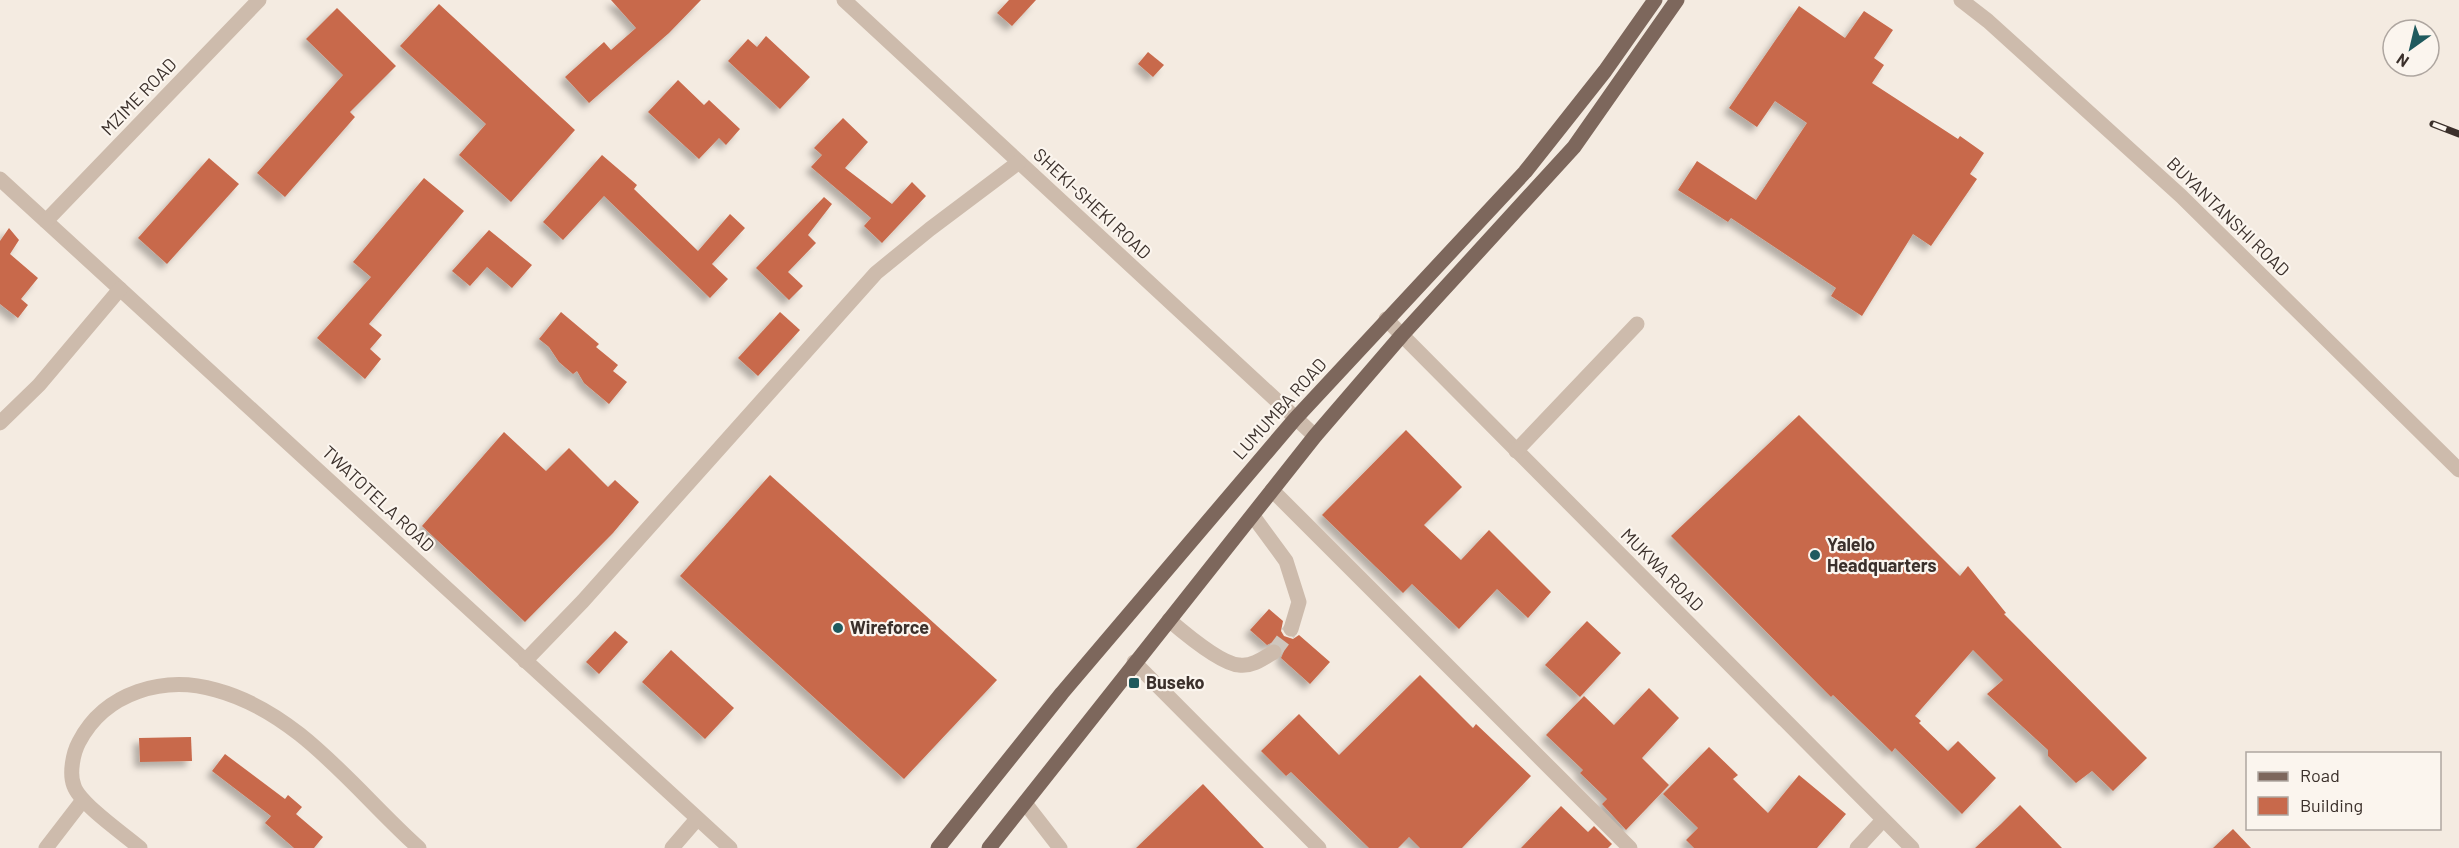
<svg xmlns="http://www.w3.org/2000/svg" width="2459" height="848" font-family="Barlow,sans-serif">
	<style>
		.building { fill: #c8694b; filter: url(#shadow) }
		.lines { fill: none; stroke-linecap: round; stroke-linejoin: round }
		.minor-tunnel { stroke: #cfc6bd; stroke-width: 15; stroke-dasharray: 15 8; stroke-linecap: butt }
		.minor { stroke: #cdbbac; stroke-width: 15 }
		.major { stroke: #7d675c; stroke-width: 15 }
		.rail-casing { stroke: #3b302b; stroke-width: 7 }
		.rail { stroke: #fbf5ee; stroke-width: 4.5; stroke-dasharray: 14; stroke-linecap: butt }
		.poi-dot { fill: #1f5a5e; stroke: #fbf5ee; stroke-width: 2 }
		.labels { text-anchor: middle; stroke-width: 4.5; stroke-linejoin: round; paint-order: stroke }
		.street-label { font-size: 18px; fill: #3b302b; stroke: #fbf5ee }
		.poi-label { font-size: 18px; font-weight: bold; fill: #3b302b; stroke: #fbf5ee; text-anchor: start }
	</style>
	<defs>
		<filter id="shadow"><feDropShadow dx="-5.5" dy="5.5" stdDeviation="3" flood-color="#0004"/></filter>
	</defs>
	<rect width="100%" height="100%" fill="#f4ebe1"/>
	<!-- building -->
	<g class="building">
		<polygon points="611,0 701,0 669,33 589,103 565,77 604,42 611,50 636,28"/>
		<polygon points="1009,0 1036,0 1012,26 997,13"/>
		<polygon points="439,4 575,130 511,202 459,155 486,124 400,46"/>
		<polygon points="1799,6 1845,38 1864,11 1893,30 1874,58 1884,65 1872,83 1958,139 1960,136 1984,153 1970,174 1977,179 1931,246 1913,234 1862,316 1831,296 1836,288 1731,218 1728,222 1678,190 1697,161 1756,200 1807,123 1775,101 1757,127 1729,108"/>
		<polygon points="337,8 396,66 350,112 355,117 285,197 257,173 343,75 306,39"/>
		<polygon points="766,36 810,77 780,109 728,61 748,39 757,47"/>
		<polygon points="1148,52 1164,65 1153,77 1138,64"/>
		<polygon points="678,80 704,105 709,100 740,129 726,145 719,138 699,159 648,112"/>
		<polygon points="843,118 868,142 845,168 892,204 912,182 926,196 882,243 864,226 871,218 811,167 822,155 814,148"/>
		<polygon points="602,155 637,185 634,189 698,251 730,214 745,228 712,264 728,279 710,298 604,196 563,240 543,222"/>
		<polygon points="209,158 239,184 167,264 138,238"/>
		<polygon points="424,178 464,211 369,324 382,335 370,349 381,359 365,379 317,338 371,277 353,262"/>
		<polygon points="824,197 832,204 808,235 816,243 788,272 803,286 789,300 756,268"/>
		<polygon points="9,228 19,240 10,254 38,278 21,299 28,305 18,318 0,304 0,241"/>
		<polygon points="489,230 532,265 512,288 487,267 470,286 452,271"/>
		<polygon points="561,312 599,344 596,347 618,365 613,371 627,382 609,404 584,383 577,371 573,374 559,362 549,347 539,339"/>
		<polygon points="780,312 800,330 758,376 738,358"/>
		<polygon points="1799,415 1960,576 1968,566 2006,613 2004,614 2147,758 2113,791 2092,771 2076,783 2048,756 2048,750 1987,694 2003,680 1973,650 1915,716 1921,721 1919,723 1948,751 1958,741 1996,778 1962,814 1895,748 1892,752 1833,695 1831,697 1671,536"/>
		<polygon points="1406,430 1462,487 1424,525 1461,560 1489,530 1551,592 1528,618 1497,589 1459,629 1412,584 1403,593 1322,515"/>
		<polygon points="504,432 546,471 569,448 608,487 615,480 639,502 613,533 525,622 422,526"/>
		<polygon points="770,475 997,680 904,779 680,576"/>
		<polygon points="1269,609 1283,621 1281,631 1284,636 1293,639 1299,635 1330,662 1310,684 1281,658 1284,651 1279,644 1273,642 1267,645 1250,630"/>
		<polygon points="1587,621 1621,653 1580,697 1545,665"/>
		<polygon points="615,631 628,642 599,674 586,662"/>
		<polygon points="671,650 734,708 705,739 642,682"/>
		<polygon points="1420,675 1473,728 1476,724 1531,776 1462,848 1420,848 1409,837 1398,848 1369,848 1291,772 1286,776 1261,751 1299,714 1339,755"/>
		<polygon points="1649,688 1679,718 1642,758 1669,785 1626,830 1602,804 1607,799 1580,773 1583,770 1546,735 1584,696 1614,725"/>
		<polygon points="191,737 192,761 140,762 139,738"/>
		<polygon points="1709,747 1738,775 1733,779 1768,813 1799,775 1846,814 1817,848 1694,848 1686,840 1698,828 1663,794"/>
		<polygon points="225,754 285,799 288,795 302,807 296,814 323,837 314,848 294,848 265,823 271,816 212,771"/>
		<polygon points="1203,784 1264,848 1136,848"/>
		<polygon points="2020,805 2062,848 1975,848 2001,824"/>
		<polygon points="1561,806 1588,832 1594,826 1612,844 1608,848 1521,848"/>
		<polygon points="2233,829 2251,848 2213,848"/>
	</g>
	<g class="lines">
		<!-- minor-tunnel -->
		<polyline class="minor-tunnel" points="1274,652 1291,629"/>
		<!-- minor -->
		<g class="minor">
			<polyline points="844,0 1315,436"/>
			<polyline points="1961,0 1988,21 2181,196 2459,470"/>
			<polyline points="0,179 730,848"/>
			<polyline points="46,221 259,0"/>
			<polyline points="1386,319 1912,848"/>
			<polyline points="0,423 39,385 120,289"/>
			<polyline points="1516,451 1637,324"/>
			<polyline points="1272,490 1630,848"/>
			<polyline points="1253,516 1286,561 1299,602 1291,629"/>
			<path d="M1169 620C1183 632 1221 664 1239 665 1252 667 1264 658 1274 652"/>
			<polyline points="525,661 583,601 876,273 930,229 1019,162"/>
			<polyline points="1134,662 1319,848"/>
			<polyline points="1025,803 1060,848"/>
			<polyline points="46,848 83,800"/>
			<path d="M140 848C125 835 80 804 74 786 69 774 73 753 79 742 105 692 164 675 216 690 301 713 356 792 419 848"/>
			<polyline points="672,848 697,819"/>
			<polyline points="1857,848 1883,820"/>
		</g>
		<!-- major -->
		<g class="major">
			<polyline points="938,848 1062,693 1295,419 1525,172 1605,71 1655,0"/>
			<polyline points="989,848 1315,436 1402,335 1574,147 1677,0"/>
		</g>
		<!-- rail casing -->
		<g class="rail-casing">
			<polyline id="rail" points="2433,124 2459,134"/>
		</g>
		<!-- rail -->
		<use href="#rail" class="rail"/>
	</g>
	<!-- markers -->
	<g class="poi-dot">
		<circle cx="1815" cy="555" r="6"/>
		<circle cx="838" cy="628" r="6"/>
		<rect x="1128" y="677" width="12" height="12" rx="3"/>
	</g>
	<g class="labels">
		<!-- street labels -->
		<g class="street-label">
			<text transform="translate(139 97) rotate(-46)" y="6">MZIME ROAD</text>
			<text transform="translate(1092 204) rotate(43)" y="6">SHEKI-SHEKI ROAD</text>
			<text transform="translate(2228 217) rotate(44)" y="6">BUYANTANSHI ROAD</text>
			<text transform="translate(1280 409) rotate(-48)" y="6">LUMUMBA ROAD</text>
			<text transform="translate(378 499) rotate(43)" y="6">TWATOTELA ROAD</text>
			<text transform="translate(1662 570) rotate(45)" y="6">MUKWA ROAD</text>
		</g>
		<!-- poi labels -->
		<g class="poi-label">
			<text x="1827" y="551">Yalelo<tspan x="1827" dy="21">Headquarters</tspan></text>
			<text x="850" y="634">Wireforce</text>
			<text x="1146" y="689">Buseko</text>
		</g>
	</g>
	<!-- legend -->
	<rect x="2246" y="752" width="195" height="78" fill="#fbf5ee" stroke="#aea6a0" stroke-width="1.5"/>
	<rect x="2258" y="772" width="30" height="9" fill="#7d675c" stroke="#aea6a0" stroke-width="1.5"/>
	<text x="2300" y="782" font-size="18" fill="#3b302b">Road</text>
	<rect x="2258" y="797" width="30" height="18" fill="#c8694b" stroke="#aea6a0" stroke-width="1.5"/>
	<text x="2300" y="812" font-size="18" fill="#3b302b">Building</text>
	<!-- north arrow -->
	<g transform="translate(2411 48) rotate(214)"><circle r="28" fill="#fbf5ee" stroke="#aea6a0" stroke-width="1.5"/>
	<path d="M0-4.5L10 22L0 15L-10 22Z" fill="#1f5a5e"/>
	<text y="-9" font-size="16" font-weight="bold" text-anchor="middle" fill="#3b302b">N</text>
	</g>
</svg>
